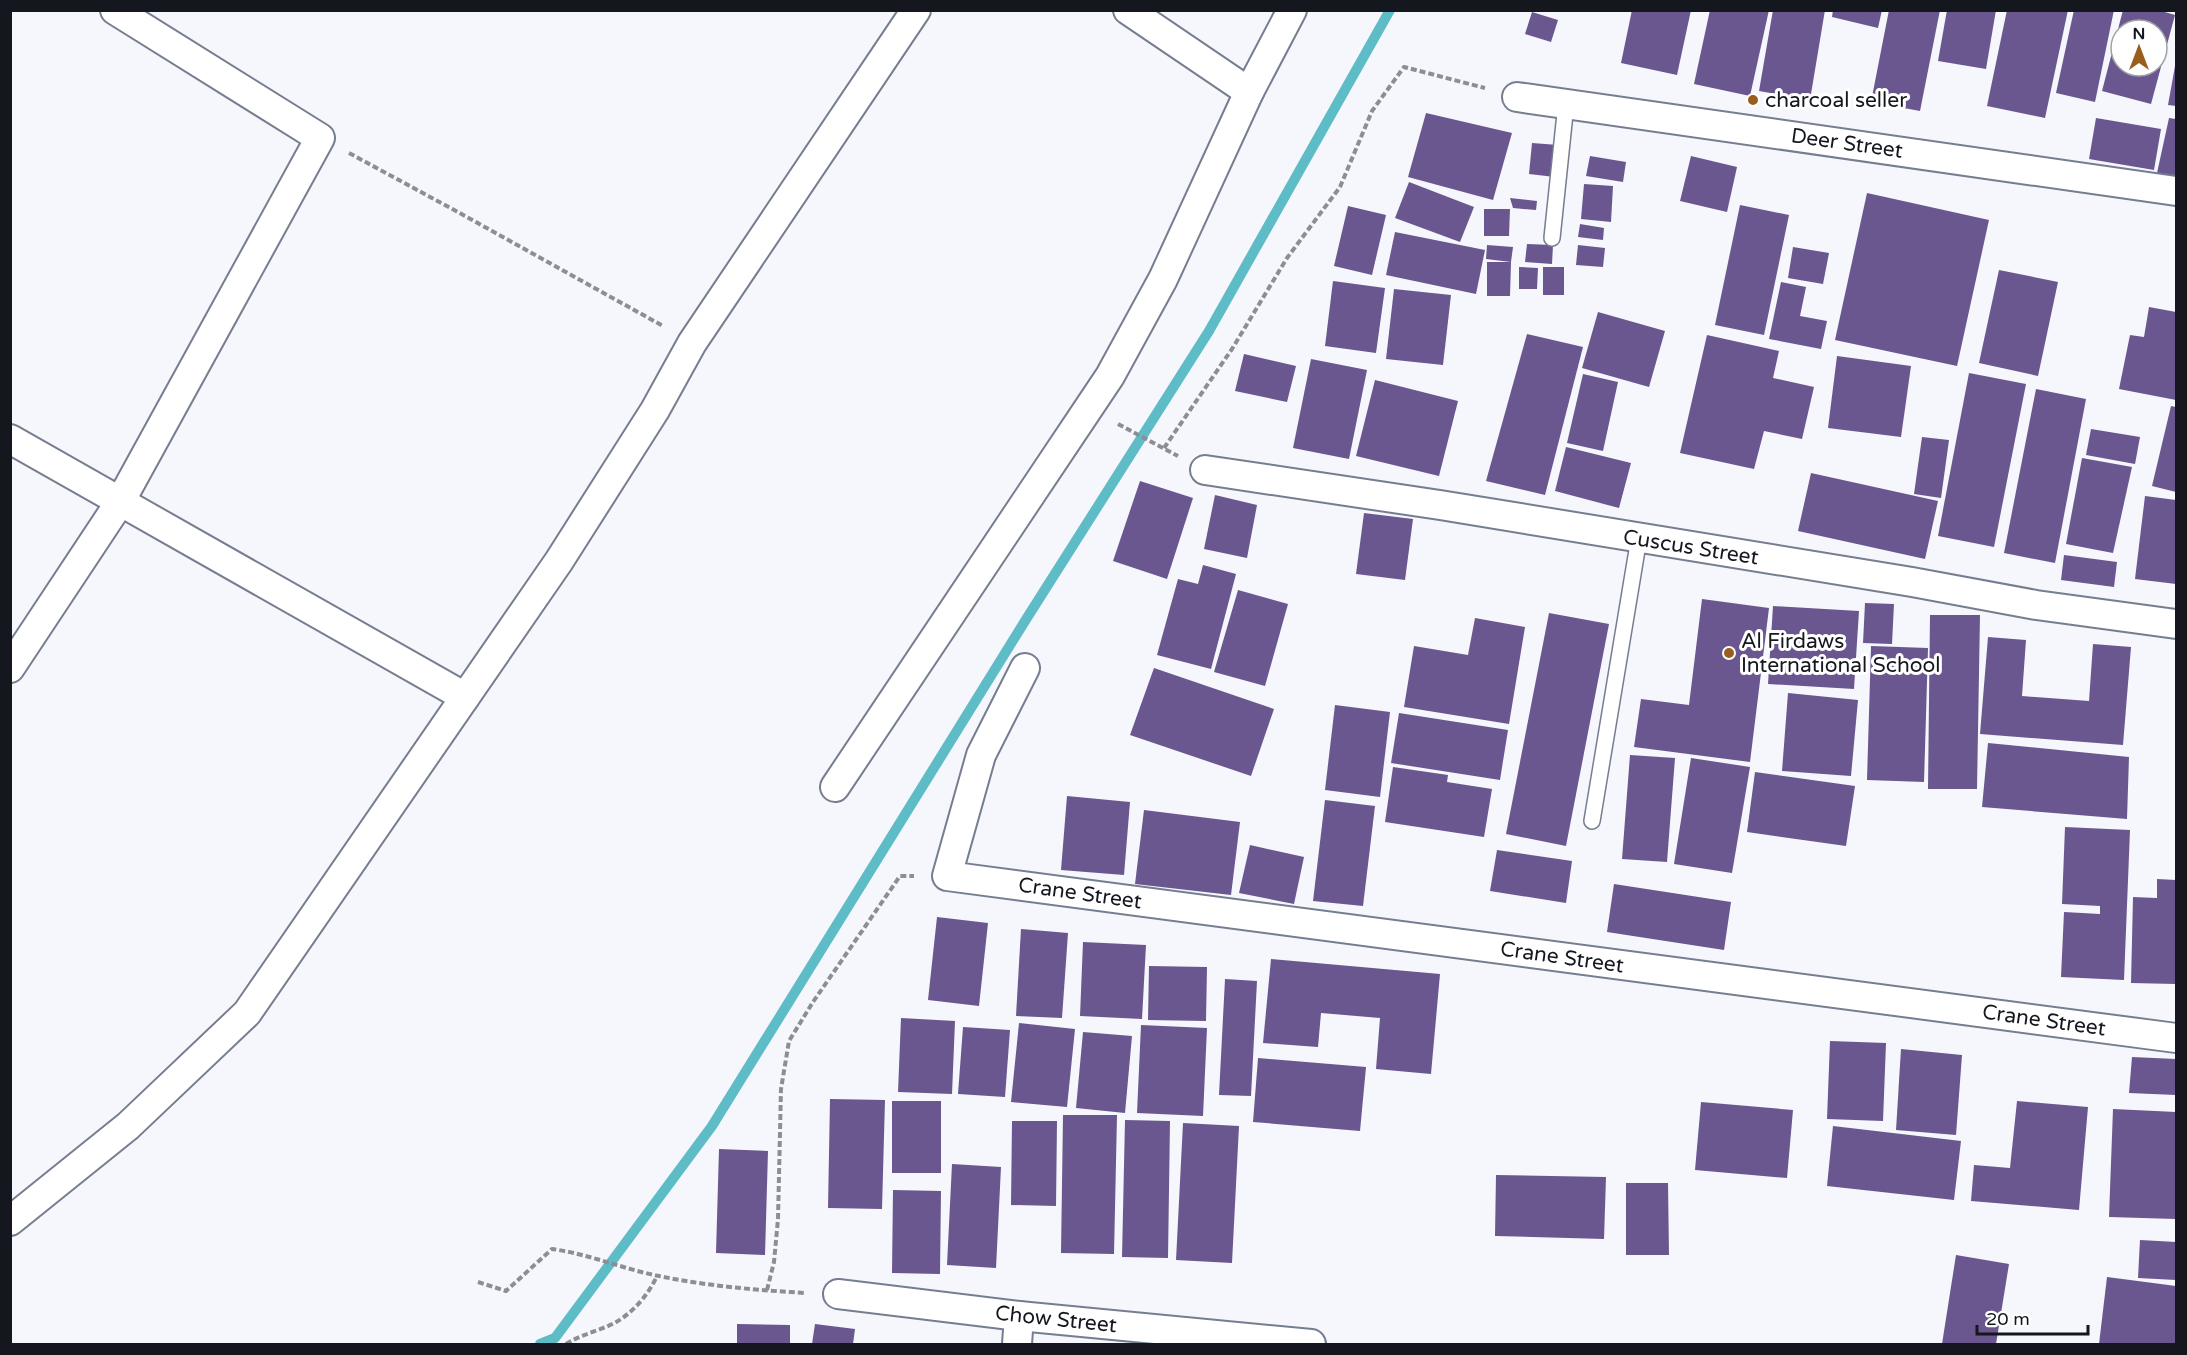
<svg xmlns="http://www.w3.org/2000/svg" width="2187" height="1355" font-family="'Varela Round',sans-serif">
	<style>
		.lines { fill: none; stroke-linecap: round; stroke-linejoin: round }
		.stream { stroke: #5ebcc7; stroke-width: 10 }
		.building { fill: #6a578f; fill-rule: evenodd }
		.lane-casing { stroke: #757d90; stroke-width: 18 }
		.street-casing { stroke: #757d90; stroke-width: 32 }
		.path { stroke: #8b8e94; stroke-width: 4; stroke-dasharray: 6 3; stroke-linecap: butt }
		.lane { stroke: #fff; stroke-width: 15 }
		.street { stroke: #fff; stroke-width: 28 }
		.poi-dot { fill: #995e1e; stroke: #fff; stroke-width: 2 }
		.labels { text-anchor: middle; stroke-width: 6; stroke-linejoin: round; paint-order: stroke }
		.poi-label { font-size: 21px; fill: #14171e; stroke: #fff; text-anchor: start }
		.street-label { font-size: 21px; fill: #14171e; stroke: #fff }
	</style>
	<rect width="100%" height="100%" fill="#f5f7fc"/>
	<g class="lines">
		<!-- stream -->
		<polyline class="stream" points="540,1344 555,1338 712,1126 1025,621 1209,331 1390,10"/>
	</g>
	<!-- building -->
	<g class="building">
		<polygon points="1632,10 1691,10 1677,75 1621,63"/>
		<polygon points="1710,10 1769,10 1750,96 1694,84"/>
		<polygon points="1773,10 1825,10 1810,100 1759,91"/>
		<polygon points="1833,10 1882,10 1878,28 1832,17"/>
		<polygon points="1889,10 1940,10 1920,111 1871,102"/>
		<polygon points="1947,10 1996,10 1986,69 1938,61"/>
		<polygon points="2007,10 2068,10 2045,118 1987,106"/>
		<polygon points="2074,10 2114,10 2095,102 2056,93"/>
		<path d="M2123 10H2158L2175 15 2151 104 2102 91ZM2121 30H2157V66H2121Z"/>
		<polygon points="1532,12 1558,20 1551,42 1525,34"/>
		<polygon points="2175,66 2176,66 2176,106 2168,105"/>
		<polygon points="1426,113 1512,133 1493,200 1408,177"/>
		<polygon points="2096,118 2161,129 2154,170 2089,159"/>
		<polygon points="2169,118 2176,119 2176,177 2157,173"/>
		<polygon points="1532,143 1558,145 1555,177 1529,174"/>
		<polygon points="1590,156 1626,162 1623,182 1586,176"/>
		<polygon points="1691,156 1737,167 1727,212 1680,201"/>
		<polygon points="1409,182 1474,207 1460,242 1395,218"/>
		<polygon points="1584,184 1613,186 1611,222 1581,219"/>
		<polygon points="1867,193 1989,220 1957,366 1835,340"/>
		<polygon points="1510,198 1537,201 1536,210 1513,208"/>
		<polygon points="1740,205 1789,215 1764,335 1715,325"/>
		<polygon points="1348,206 1386,215 1372,275 1334,266"/>
		<polygon points="1484,209 1510,209 1509,236 1484,236"/>
		<polygon points="1580,224 1604,228 1603,240 1578,237"/>
		<polygon points="1395,232 1485,250 1476,294 1386,275"/>
		<polygon points="1527,244 1553,245 1552,264 1525,262"/>
		<polygon points="1487,245 1513,247 1511,262 1486,259"/>
		<polygon points="1578,245 1605,248 1603,267 1576,265"/>
		<polygon points="1793,247 1829,253 1823,284 1788,278"/>
		<polygon points="1487,262 1511,262 1510,296 1487,296"/>
		<polygon points="1519,267 1538,268 1537,289 1519,289"/>
		<rect x="1543" y="267" width="21" height="28"/>
		<polygon points="1999,270 2058,282 2038,376 1979,363"/>
		<polygon points="1333,281 1385,288 1376,353 1325,346"/>
		<polygon points="1781,282 1806,287 1800,316 1827,321 1821,349 1769,339"/>
		<polygon points="1394,289 1451,295 1443,365 1386,359"/>
		<polygon points="2149,307 2176,312 2176,400 2119,389 2130,335 2144,337"/>
		<polygon points="1598,312 1665,331 1649,387 1582,368"/>
		<polygon points="1527,334 1583,347 1545,495 1486,481"/>
		<polygon points="1707,335 1779,351 1773,378 1814,387 1802,439 1764,431 1754,469 1680,453"/>
		<polygon points="1244,354 1296,366 1287,402 1235,391"/>
		<polygon points="1837,356 1911,366 1901,437 1828,428"/>
		<polygon points="1311,359 1367,370 1349,459 1293,448"/>
		<polygon points="1969,373 2026,384 1994,547 1938,536"/>
		<polygon points="1583,374 1618,382 1603,451 1567,443"/>
		<polygon points="1375,380 1458,401 1439,476 1356,456"/>
		<polygon points="2036,389 2086,399 2055,563 2004,553"/>
		<polygon points="2171,406 2176,407 2176,492 2152,486"/>
		<polygon points="2091,429 2140,437 2135,464 2086,455"/>
		<polygon points="1922,437 1949,440 1941,498 1914,494"/>
		<polygon points="1566,447 1631,463 1619,508 1555,491"/>
		<polygon points="2082,458 2132,467 2113,553 2066,544"/>
		<polygon points="1811,473 1938,501 1925,559 1798,531"/>
		<polygon points="1140,481 1193,498 1167,579 1113,561"/>
		<polygon points="1215,495 1257,505 1247,558 1204,549"/>
		<polygon points="2145,496 2176,500 2176,584 2135,579"/>
		<polygon points="1364,513 1413,519 1405,580 1356,574"/>
		<polygon points="2064,555 2117,562 2114,587 2061,580"/>
		<polygon points="1203,565 1236,574 1211,669 1157,655 1178,579 1198,584"/>
		<polygon points="1238,590 1288,604 1265,686 1214,672"/>
		<polygon points="1702,599 1769,608 1750,762 1634,747 1641,699 1689,705"/>
		<polygon points="1865,603 1894,604 1892,644 1863,643"/>
		<polygon points="1773,606 1859,611 1854,689 1768,684"/>
		<polygon points="1549,613 1609,624 1566,846 1506,834"/>
		<polygon points="1930,615 1980,615 1977,789 1928,789"/>
		<polygon points="1475,618 1525,627 1509,724 1404,707 1414,646 1468,655"/>
		<polygon points="1988,637 2026,640 2022,696 2089,701 2093,644 2131,647 2123,745 1980,734"/>
		<polygon points="1871,646 1928,648 1924,782 1867,780"/>
		<polygon points="1154,668 1274,709 1251,776 1130,735"/>
		<polygon points="1788,693 1858,700 1851,776 1782,771"/>
		<polygon points="1335,705 1390,712 1380,797 1325,790"/>
		<polygon points="1399,713 1508,730 1500,780 1391,763"/>
		<polygon points="1988,743 2129,757 2127,819 1982,807"/>
		<polygon points="1630,755 1675,758 1667,862 1622,859"/>
		<polygon points="1691,758 1750,767 1732,873 1674,864"/>
		<polygon points="1393,767 1448,775 1447,782 1492,789 1484,837 1385,822"/>
		<polygon points="1755,772 1855,786 1846,846 1747,832"/>
		<polygon points="1067,796 1130,802 1124,875 1061,870"/>
		<polygon points="1325,800 1375,806 1363,906 1313,901"/>
		<polygon points="1144,810 1240,822 1231,895 1135,884"/>
		<polygon points="2065,827 2130,830 2124,980 2061,977 2064,912 2100,914 2100,906 2062,904"/>
		<polygon points="1250,845 1304,857 1294,904 1239,893"/>
		<polygon points="1497,850 1572,861 1566,903 1490,891"/>
		<polygon points="2157,879 2176,880 2176,984 2131,983 2133,897 2157,898"/>
		<polygon points="1614,884 1731,902 1724,950 1607,932"/>
		<polygon points="937,917 988,923 979,1006 928,1000"/>
		<polygon points="1021,929 1068,933 1062,1018 1016,1016"/>
		<polygon points="1083,942 1146,945 1142,1019 1080,1016"/>
		<polygon points="1271,959 1440,974 1431,1074 1376,1069 1380,1018 1321,1013 1318,1047 1263,1043"/>
		<polygon points="1149,966 1207,967 1206,1021 1148,1020"/>
		<polygon points="1225,979 1257,981 1251,1096 1219,1095"/>
		<polygon points="901,1018 955,1021 952,1094 898,1092"/>
		<polygon points="1019,1023 1075,1029 1067,1107 1011,1102"/>
		<polygon points="1141,1025 1207,1028 1203,1116 1137,1113"/>
		<polygon points="963,1027 1010,1030 1005,1097 958,1094"/>
		<polygon points="1083,1032 1132,1036 1125,1113 1076,1108"/>
		<polygon points="1830,1041 1886,1043 1883,1121 1827,1119"/>
		<polygon points="1901,1049 1962,1055 1956,1135 1896,1130"/>
		<polygon points="2132,1057 2176,1059 2176,1095 2129,1093"/>
		<polygon points="1258,1058 1366,1067 1360,1131 1253,1122"/>
		<polygon points="830,1099 885,1100 882,1209 828,1208"/>
		<rect x="892" y="1101" width="49" height="72"/>
		<polygon points="2017,1101 2088,1107 2079,1210 1971,1201 1974,1165 2010,1168"/>
		<polygon points="1701,1102 1793,1110 1787,1178 1695,1170"/>
		<polygon points="2113,1109 2176,1112 2176,1219 2109,1217"/>
		<polygon points="1063,1115 1117,1115 1114,1254 1061,1253"/>
		<polygon points="1125,1120 1170,1121 1168,1258 1122,1257"/>
		<polygon points="1012,1121 1057,1121 1056,1206 1011,1205"/>
		<polygon points="1183,1123 1239,1126 1232,1263 1176,1260"/>
		<polygon points="1833,1126 1961,1141 1954,1200 1827,1186"/>
		<polygon points="719,1149 768,1151 765,1255 716,1253"/>
		<polygon points="952,1164 1001,1167 996,1268 947,1265"/>
		<polygon points="1496,1175 1606,1177 1604,1239 1495,1236"/>
		<polygon points="1626,1183 1668,1183 1669,1255 1626,1255"/>
		<polygon points="893,1190 941,1191 940,1274 892,1273"/>
		<polygon points="2140,1240 2176,1242 2176,1280 2138,1278"/>
		<polygon points="1956,1255 2009,1264 1996,1344 1942,1344"/>
		<polygon points="2107,1277 2176,1286 2176,1344 2099,1344"/>
		<polygon points="737,1324 790,1325 790,1344 737,1344"/>
		<polygon points="815,1324 855,1329 853,1344 812,1344"/>
	</g>
	<g class="lines">
		<!-- lane casing -->
		<g class="lane-casing">
			<g id="lane">
				<polyline points="1552,238 1566,104"/>
				<polyline points="1592,821 1639,538"/>
			</g>
		</g>
		<!-- street casing -->
		<g class="street-casing">
			<g id="street">
				<polyline points="1128,10 1249,92"/>
				<polyline points="1517,97 2176,191"/>
				<polyline points="10,439 465,697"/>
				<polyline points="1205,470 1440,505 1912,582 2036,605 2176,624"/>
				<polyline points="10,668 120,502 320,138 115,10"/>
				<polyline points="1025,668 981,755 947,876 2176,1038"/>
				<polyline points="835,787 1110,376 1163,279 1249,92 1292,10"/>
				<polyline points="10,1221 128,1126 247,1013 559,561 655,410 692,343 916,10"/>
				<polyline points="838,1294 1019,1316 1311,1344"/>
				<polyline points="1017,1344 1019,1316"/>
			</g>
		</g>
		<!-- path -->
		<g class="path">
			<polyline points="349,153 456,211 663,326"/>
			<polyline points="1118,424 1178,456"/>
			<polyline points="1164,448 1232,349 1287,258 1340,187 1372,111 1404,67 1485,88"/>
			<path d="M478 1282 506 1291 552 1249C589 1254 623 1269 659 1276 707 1286 756 1290 805 1293"/>
			<polyline points="767,1290 774,1262 778,1219 781,1089 789,1041 813,1002 900,876 914,876"/>
			<path d="M566 1344C583 1333 605 1330 621 1319 637 1308 649 1293 657 1276"/>
		</g>
		<!-- lane -->
		<use href="#lane" class="lane"/>
		<!-- street -->
		<use href="#street" class="street"/>
	</g>
	<!-- markers -->
	<g class="poi-dot">
		<circle cx="1753" cy="100" r="6"/>
		<circle cx="1729" cy="653" r="6"/>
	</g>
	<g class="labels">
		<!-- poi labels -->
		<g class="poi-label">
			<text x="1765" y="107">charcoal seller</text>
			<text x="1741" y="648">Al Firdaws<tspan x="1741" dy="24">International School</tspan></text>
		</g>
		<!-- street labels -->
		<g class="street-label">
			<text transform="translate(1847 143) rotate(8)" y="7">Deer Street</text>
			<text transform="translate(1691 547) rotate(9)" y="7">Cuscus Street</text>
			<text transform="translate(1080 893) rotate(8)" y="7">Crane Street</text>
			<text transform="translate(1562 957) rotate(8)" y="7">Crane Street</text>
			<text transform="translate(2044 1020) rotate(8)" y="7">Crane Street</text>
			<text transform="translate(1056 1319) rotate(6)" y="7">Chow Street</text>
		</g>
	</g>
	<!-- border -->
	<rect width="2187" height="1355" fill="none" stroke="#14171e" stroke-width="24"/>
	<!-- north arrow -->
	<g transform="translate(2139 48)"><circle r="28" fill="#ffffff" stroke="#a1a2a5" stroke-width="1.5"/>
	<path d="M0-4.5L10 22L0 15L-10 22Z" fill="#995e1e"/>
	<text y="-9" font-size="16" font-weight="bold" text-anchor="middle" fill="#14171e">N</text>
	</g>
	<!-- scale -->
	<path d="M1977 1325v9h111v-9" fill="none" stroke="#14171e" stroke-width="3"/>
	<text x="1986" y="1325" font-size="18" fill="#14171e" stroke="#ffffff" stroke-width="4.5" paint-order="stroke">20 m</text>
</svg>
